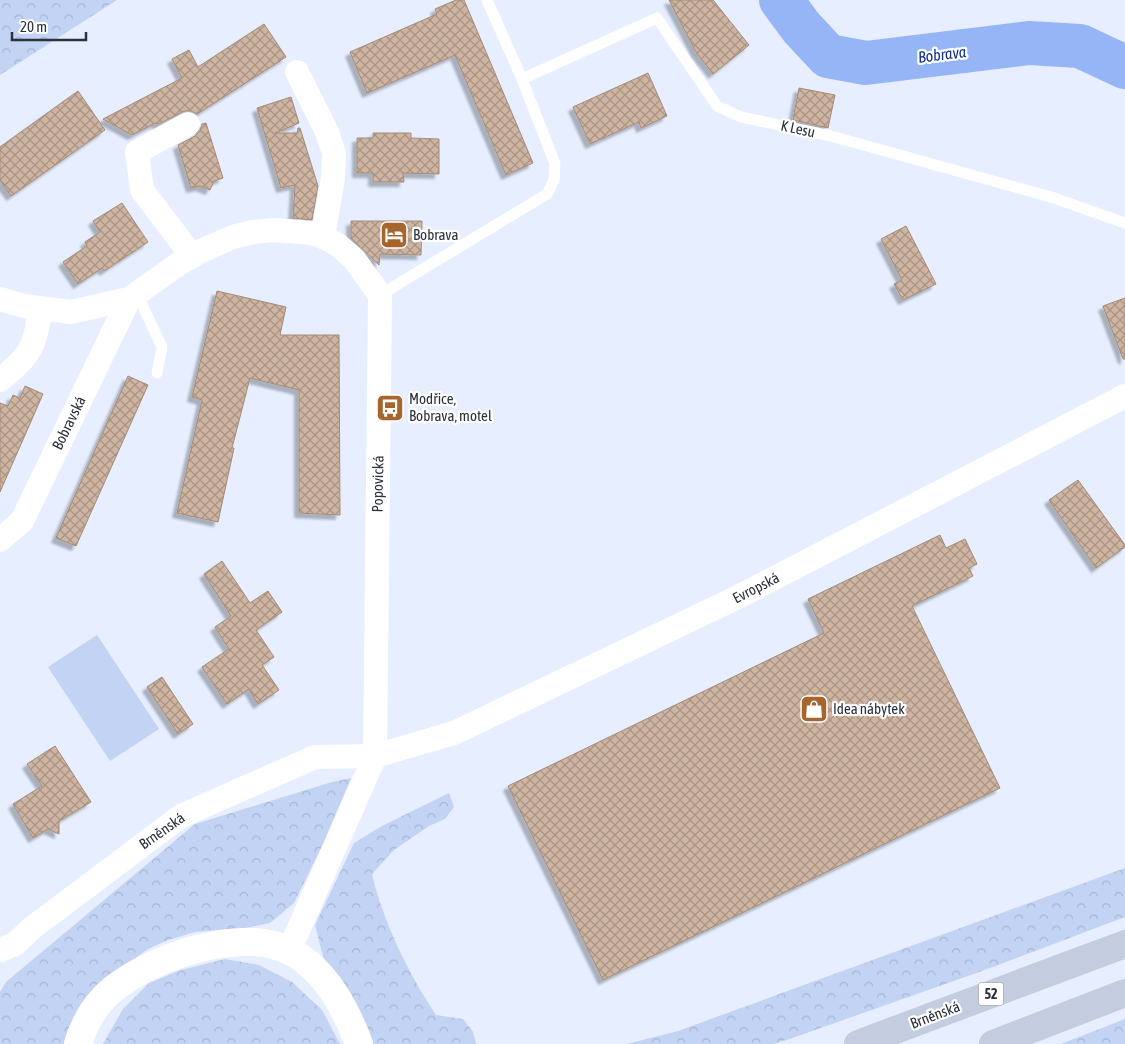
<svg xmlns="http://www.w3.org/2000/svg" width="1125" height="1044" font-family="'Asap Condensed',sans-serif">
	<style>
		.forest { fill: url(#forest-crowns) }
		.garden { fill: #c3d3f4 }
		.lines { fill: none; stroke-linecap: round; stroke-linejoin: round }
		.river { stroke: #96b5f7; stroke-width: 44 }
		.building { fill: url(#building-cross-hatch); stroke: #a48b78; filter: url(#shadow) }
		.service { stroke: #fff; stroke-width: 11 }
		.minor { stroke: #fff; stroke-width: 24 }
		.tertiary { stroke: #fff; stroke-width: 28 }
		.trunk { stroke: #c3cddf; stroke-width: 28 }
		.labels { text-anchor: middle; stroke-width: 4.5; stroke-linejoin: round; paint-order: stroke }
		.shield { fill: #fff; stroke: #6b6f76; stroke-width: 1 }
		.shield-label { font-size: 14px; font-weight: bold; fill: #2c313b }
		.street-label { font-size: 15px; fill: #2c313b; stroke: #fff }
		.poi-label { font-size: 15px; fill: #2c313b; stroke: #fff; text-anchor: start }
		.water-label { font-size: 16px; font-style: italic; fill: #10308b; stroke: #fff }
	</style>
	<defs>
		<pattern id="forest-crowns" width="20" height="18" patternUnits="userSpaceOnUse" patternTransform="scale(1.25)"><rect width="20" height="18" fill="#c3d3f4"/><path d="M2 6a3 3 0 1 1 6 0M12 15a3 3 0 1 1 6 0" fill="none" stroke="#a8b6d2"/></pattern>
		<pattern id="building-cross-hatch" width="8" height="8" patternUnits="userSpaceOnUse" patternTransform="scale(1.25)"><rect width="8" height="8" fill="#cfb5a1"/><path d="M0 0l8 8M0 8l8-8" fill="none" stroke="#a89484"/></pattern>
		<filter id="shadow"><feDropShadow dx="-4.5" dy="4.5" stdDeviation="1" flood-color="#0004"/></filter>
	</defs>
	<rect width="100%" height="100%" fill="#e6eeff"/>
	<!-- forest -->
	<g class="forest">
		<polygon points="0,0 117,0 0,75"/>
		<polygon points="351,778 323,844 294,903 270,923 245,928 195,932 168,940 148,949 122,968 66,1044 0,1044 0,992 6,982 195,824 332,782"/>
		<path d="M449 793 454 807 445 819 429 826 394 850 372 874C383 922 409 974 436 1015L463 1019 473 1032 476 1044H369L357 1006 325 964 315 925 354 843 384 825Z"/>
		<polygon points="1125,868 1125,917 982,971 798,1036 774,1044 627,1044 678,1031"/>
		<polygon points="225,959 259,965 292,982 322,1010 340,1044 103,1044 123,1009 149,983 181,970"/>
		<polygon points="1125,1019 1125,1044 1061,1044"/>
	</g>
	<!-- garden -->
	<polygon class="garden" points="97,635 159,729 110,761 48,667"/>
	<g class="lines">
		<!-- river -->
		<polyline class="river" points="781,0 801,27 828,56 866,63 1029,43 1080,46 1125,67"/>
	</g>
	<!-- building -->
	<g class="building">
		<polygon points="456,0 464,0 533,163 506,175 455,55 367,93 350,52 437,14 435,9"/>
		<polygon points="669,0 713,0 749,45 713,74 696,52"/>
		<polygon points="264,24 286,57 197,114 189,110 182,112 159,124 155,123 132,135 103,119 182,78 172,59 189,50 198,67"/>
		<polygon points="648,73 667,116 641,128 639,122 590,144 573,107"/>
		<polygon points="799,88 835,95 828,128 793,120"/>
		<polygon points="78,91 105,130 11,196 0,180 0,147"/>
		<polygon points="291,97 299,123 275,133 297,133 298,128 300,128 318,186 312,220 293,218 295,185 281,188 257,108"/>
		<polygon points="206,123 223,178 214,181 210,190 200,186 191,188 178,145 195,136 200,131 202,124"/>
		<polygon points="373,133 411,133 411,138 439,139 439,174 403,173 404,182 373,182 373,173 357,173 357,138 373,138"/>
		<polygon points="122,203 148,242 104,271 102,268 78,284 63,262 87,246 85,242 100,232 93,221"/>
		<polygon points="351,221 422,221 421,255 380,254 379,265 351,238"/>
		<polygon points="906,226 936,284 903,300 894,284 902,280 881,239"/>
		<polygon points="217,291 286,307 280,335 339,335 340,515 299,513 299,390 250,378 232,448 234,448 218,522 177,513 202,400 192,397"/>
		<polygon points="1125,298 1125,359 1123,359 1103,306"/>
		<polygon points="128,376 148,385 76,546 56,538"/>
		<polygon points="25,386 43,394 0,492 0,403 8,406 13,395 20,398"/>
		<polygon points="1078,480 1125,545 1125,547 1096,568 1049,500"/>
		<polygon points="940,535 946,548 965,539 977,564 969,568 973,576 912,606 1000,788 603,980 508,786 824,633 808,599"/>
		<polygon points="222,561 250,603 268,591 282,612 256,630 274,657 262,665 279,690 258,704 249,689 227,704 202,667 229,649 215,627 231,616 204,574"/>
		<polygon points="162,677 193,724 178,734 147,687"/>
		<polygon points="55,746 91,802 59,821 59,834 48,829 33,838 13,804 42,786 27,764"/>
	</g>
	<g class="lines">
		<!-- service -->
		<g class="service">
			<polyline points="522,79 657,18 717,106 741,117 831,136 1051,197 1125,223"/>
			<polyline points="137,294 162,347 157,373"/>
			<polyline points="380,295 547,194 554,180 555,164 522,79 487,0"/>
		</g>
		<!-- minor -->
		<g class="minor">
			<polyline points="297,72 327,132 334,153 333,178 323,237"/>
			<polyline points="188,124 137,152 142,190 192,256"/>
			<polyline points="0,299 24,306 71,312 129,299 180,263 201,251 233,237 253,232 273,230 303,232 319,235 338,245 354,259 380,295 375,756 289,951"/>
			<path d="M0 380C30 356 36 346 40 309"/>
			<polyline points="0,540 22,521 129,299"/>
			<polyline points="0,950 15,944 32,928 181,816 315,757 375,756 454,733 740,596 1125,396"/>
		</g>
		<!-- tertiary -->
		<path class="tertiary" d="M78 1044C84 1024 95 1004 112 990 152 957 241 926 290 951 325 969 346 1009 359 1044"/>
		<!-- trunk -->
		<g class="trunk">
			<polyline points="858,1044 1125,944"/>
			<polyline points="993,1044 1125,993"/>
		</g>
	</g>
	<!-- icons -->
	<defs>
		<g id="hotel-square" transform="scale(1.4375)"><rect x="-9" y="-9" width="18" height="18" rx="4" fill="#a5652d" stroke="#fff"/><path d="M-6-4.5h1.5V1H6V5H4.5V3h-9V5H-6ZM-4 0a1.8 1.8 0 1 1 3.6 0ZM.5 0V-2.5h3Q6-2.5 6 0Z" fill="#fff"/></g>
		<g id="bus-square" transform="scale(1.4375)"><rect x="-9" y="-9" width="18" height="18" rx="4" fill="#a5652d" stroke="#fff"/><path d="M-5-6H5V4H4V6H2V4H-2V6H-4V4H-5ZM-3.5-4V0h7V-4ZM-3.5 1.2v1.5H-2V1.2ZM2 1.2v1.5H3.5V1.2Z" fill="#fff"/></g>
		<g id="shop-square" transform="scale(1.4375)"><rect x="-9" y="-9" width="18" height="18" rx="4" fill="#a5652d" stroke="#fff"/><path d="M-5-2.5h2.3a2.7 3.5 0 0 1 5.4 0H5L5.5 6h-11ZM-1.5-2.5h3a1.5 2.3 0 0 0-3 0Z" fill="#fff"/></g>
	</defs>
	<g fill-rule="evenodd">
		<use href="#hotel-square" x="394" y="235"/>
		<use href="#bus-square" x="390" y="408"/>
		<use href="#shop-square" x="814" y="709"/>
	</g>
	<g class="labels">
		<!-- shield labels -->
		<rect class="shield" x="978.5" y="982.5" width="25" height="23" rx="4"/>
		<g class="shield-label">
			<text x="991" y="999">52</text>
		</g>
		<!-- street labels -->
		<g class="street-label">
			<text transform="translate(798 129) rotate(12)" y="5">K Lesu</text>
			<text transform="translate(69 423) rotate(-64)" y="5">Bobravská</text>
			<text transform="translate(378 484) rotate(-89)" y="5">Popovická</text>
			<text transform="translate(756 588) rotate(-27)" y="5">Evropská</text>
			<text transform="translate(162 831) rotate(-35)" y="5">Brněnská</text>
			<text transform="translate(935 1015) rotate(-21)" y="5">Brněnská</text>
		</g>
		<!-- poi labels -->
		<g class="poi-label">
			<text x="413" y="240">Bobrava</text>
			<text x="409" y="404">Modřice,<tspan x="409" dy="17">Bobrava, motel</tspan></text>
			<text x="833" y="714">Idea nábytek</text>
		</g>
		<!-- water labels -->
		<g class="water-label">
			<text transform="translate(942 54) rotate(-7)" y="6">Bobrava</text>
		</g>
	</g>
	<!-- scale -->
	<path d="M12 32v8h74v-8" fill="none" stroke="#2c313b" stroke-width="2.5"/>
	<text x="20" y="32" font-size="15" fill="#2c313b" stroke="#ffffff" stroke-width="4" paint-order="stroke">20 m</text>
</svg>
